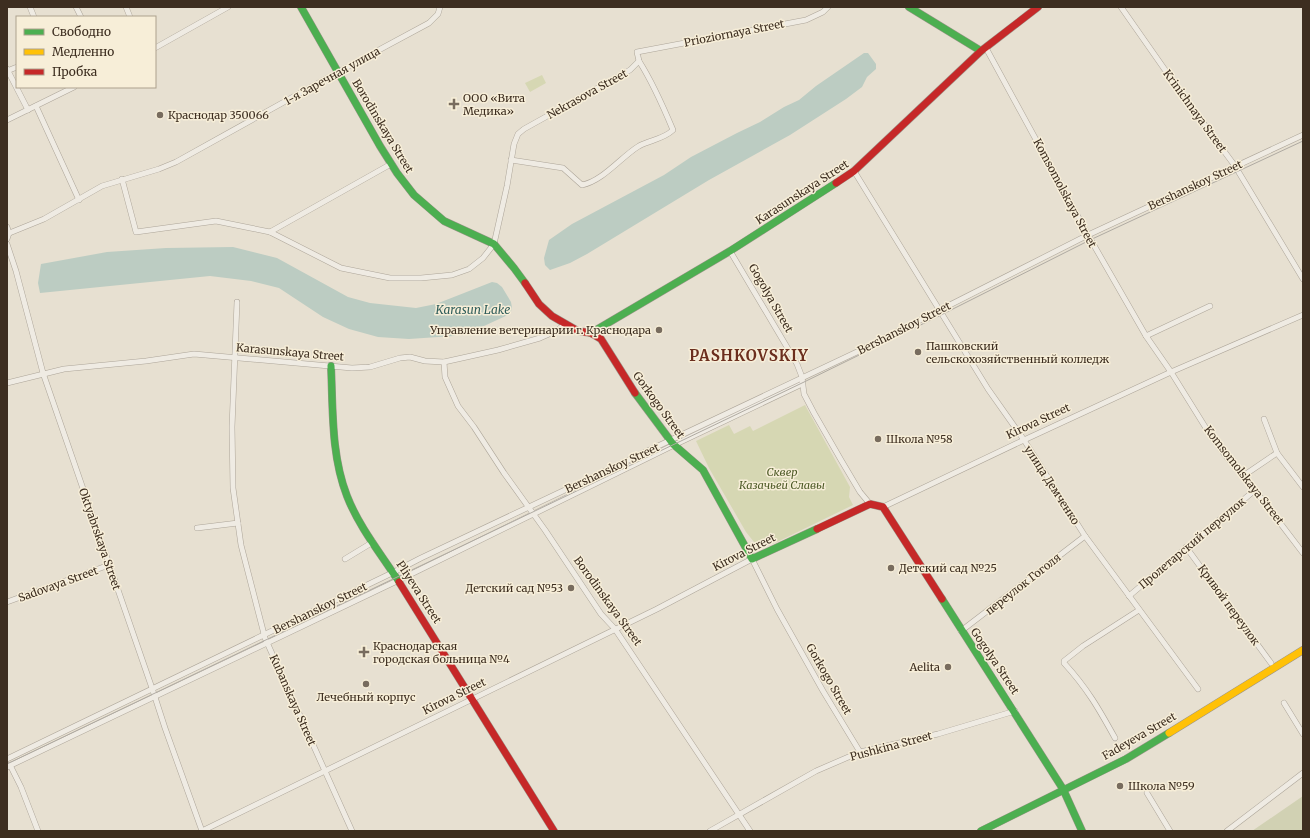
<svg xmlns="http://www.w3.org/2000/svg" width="1310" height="838" font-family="Merriweather,serif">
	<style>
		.green { fill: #d6d7b3 }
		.cemetery { fill: #d1d1b3 }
		.water { fill: #bcccc2 }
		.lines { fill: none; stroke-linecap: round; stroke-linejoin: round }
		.street-casing { stroke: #ada599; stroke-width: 6 }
		.fast-casing { stroke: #9c958a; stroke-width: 8 }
		.slow-casing { stroke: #9c958a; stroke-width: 8 }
		.jam-casing { stroke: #9c958a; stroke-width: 8 }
		.street { stroke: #efebe3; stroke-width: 5 }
		.fast { stroke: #4caf50; stroke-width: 7 }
		.slow { stroke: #ffc107; stroke-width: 7 }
		.jam { stroke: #c62828; stroke-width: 7 }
		.tram { stroke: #afaaa2; stroke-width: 1 }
		.poi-dot { fill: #786c5e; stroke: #f7eed8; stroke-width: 1.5 }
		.labels { text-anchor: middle; stroke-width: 3; stroke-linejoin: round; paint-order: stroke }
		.street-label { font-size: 11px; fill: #3d2e20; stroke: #f7eed8 }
		.poi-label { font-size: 11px; fill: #3d2e20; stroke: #f7eed8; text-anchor: start }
		.park-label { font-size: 11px; font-style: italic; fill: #4d5a26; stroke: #f7eed8 }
		.water-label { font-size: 12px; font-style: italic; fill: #2f5d5a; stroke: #f7eed8 }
		.district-label { font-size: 15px; font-weight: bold; letter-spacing: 1px; fill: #6b2e1e; stroke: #f7eed8 }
	</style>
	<rect width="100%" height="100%" fill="#e7e0d1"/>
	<!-- green -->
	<g class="green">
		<polygon points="542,75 546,83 530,92 525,83"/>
		<polygon points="805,405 850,487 849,497 853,505 775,543 762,546 754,542 746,532 709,468 696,441 729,425 734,434 750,426 753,431"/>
	</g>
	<!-- cemetery -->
	<polygon class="cemetery" points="1303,795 1303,831 1252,831 1303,796"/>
	<!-- water -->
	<g class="water">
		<polygon points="864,53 868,53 876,64 876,69 867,77 862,87 846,99 790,135 709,180 587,254 570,263 550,270 545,265 544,258 549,240 572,224 664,175 691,157 737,133 760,122 784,107 799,100 816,86"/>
		<polygon points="233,247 277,258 348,297 370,303 416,308 436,304 492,282 497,283 502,287 511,302 512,308 510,314 484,326 453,336 409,339 378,337 349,329 323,317 279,288 251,281 210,276 40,293 38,283 41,264 107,252 166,248"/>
	</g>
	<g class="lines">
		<!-- street casing -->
		<g class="street-casing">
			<g id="street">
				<polyline points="30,7 34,17"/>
				<polyline points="76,7 81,17"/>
				<polyline points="126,7 130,17"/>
				<polyline points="1121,7 1184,97 1235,166 1303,279"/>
				<polyline points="155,48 228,7"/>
				<polyline points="986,48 1088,235 1146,336 1171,372 1209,433 1225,455 1255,490 1303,553"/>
				<polyline points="7,69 28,110"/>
				<polyline points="7,71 17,67"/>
				<polyline points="36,106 79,200"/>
				<polyline points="7,120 74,87"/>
				<path d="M511 160 563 168 582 185C603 181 622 156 639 146 650 140 664 139 673 130 663 106 653 83 639 61"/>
				<polyline points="854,171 988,389 1024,440 1085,536 1198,689"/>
				<polyline points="122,179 136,232 216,221 270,232 391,164"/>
				<polyline points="7,227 9,233 7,239"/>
				<polyline points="270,232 341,268 390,278 421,278 452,275 469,269 483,258 494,244 507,186 514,144 518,134 524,129 630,70 639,61 637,52 806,20 823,12 828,7"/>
				<polyline points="7,234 44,219 102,186 159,169 176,162 338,72 429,23 438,14 440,7"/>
				<polyline points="7,244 16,271 43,373 153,691 165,728 202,831"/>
				<polyline points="730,251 797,364 802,377 804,394 814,413 841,460 860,492 870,504"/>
				<polyline points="237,302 232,427 233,488 241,545 265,638 352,831"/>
				<polyline points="1146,336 1210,306"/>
				<polyline points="444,362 445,377 458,406 474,427 504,473 545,530 601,614 615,629 750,831"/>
				<polyline points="7,383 64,369 146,361 194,354 352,368 370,367 400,358 410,357 425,361 444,362 498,350 540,338 558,330 565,324"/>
				<polyline points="1264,419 1277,453 1303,487"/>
				<polyline points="1243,476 1277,453"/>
				<polyline points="883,507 1024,440 1171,372 1303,315"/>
				<polyline points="197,528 238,523"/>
				<polyline points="1186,547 1271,663"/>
				<polyline points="345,559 373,542"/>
				<polyline points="1129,596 1255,490"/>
				<polyline points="7,602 109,565"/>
				<polyline points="961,631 1085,536"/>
				<polyline points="1284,703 1303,734"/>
				<path d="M1115 738C1099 709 1087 688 1064 663V661L1083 646 1139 610"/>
				<polyline points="7,759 394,572 421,558 859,351 1088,235 1303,135"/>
				<polyline points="10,765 21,787 38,831"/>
				<polyline points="7,767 399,580 674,445 802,384"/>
				<polyline points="1147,793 1170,831"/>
				<polyline points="202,831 657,609 752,559 777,609 823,691 860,752"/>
				<polyline points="710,831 816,771 860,752 938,734 1015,711"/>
				<polyline points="1227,831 1303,773"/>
			</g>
		</g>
		<!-- fast casing -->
		<g class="fast-casing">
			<g id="fast">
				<polyline points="301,7 380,146 397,173 414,195 444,221 494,244 514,268 525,283"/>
				<polyline points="909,7 981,51"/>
				<polyline points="591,333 730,251 836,183"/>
				<path d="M331 366C333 409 331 455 347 496 359 527 381 554 399 582"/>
				<polyline points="635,393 673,444 703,470 752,559 817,529"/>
				<polyline points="942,599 1063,789 1082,831"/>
				<polyline points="981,831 1126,759 1169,733"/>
			</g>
		</g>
		<!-- slow casing -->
		<g class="slow-casing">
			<polyline id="slow" points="1169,733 1303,650"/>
		</g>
		<!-- jam casing -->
		<g class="jam-casing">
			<g id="jam">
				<polyline points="836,183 854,171 981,51 1038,7"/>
				<polyline points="525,283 539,304 552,316 578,331 591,333 601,339 635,393"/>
				<polyline points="817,529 870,504 883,507 942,599"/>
				<polyline points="399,582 554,831"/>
			</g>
		</g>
		<!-- street -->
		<use href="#street" class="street"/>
		<!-- fast -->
		<use href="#fast" class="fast"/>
		<!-- slow -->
		<use href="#slow" class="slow"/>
		<!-- jam -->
		<use href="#jam" class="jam"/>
		<!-- tram -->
		<polyline class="tram" points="7,764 802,383 943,314 1090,240 1303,141"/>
	</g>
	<!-- markers -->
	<g class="poi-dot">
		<path d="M452 98h4v4h4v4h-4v4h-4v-4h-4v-4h4z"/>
		<circle cx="160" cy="115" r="4"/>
		<circle cx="659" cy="330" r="4"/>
		<circle cx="918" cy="352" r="4"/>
		<circle cx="878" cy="439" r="4"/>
		<circle cx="891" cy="568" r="4"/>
		<circle cx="571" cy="588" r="4"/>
		<path d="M362 646h4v4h4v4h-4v4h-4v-4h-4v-4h4z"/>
		<circle cx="948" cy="667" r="4"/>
		<circle cx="366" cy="684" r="4"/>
		<circle cx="1120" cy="786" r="4"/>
	</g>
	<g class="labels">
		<!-- street labels -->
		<g class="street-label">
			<text transform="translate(734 33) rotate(-11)" y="4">Prioziornaya Street</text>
			<text transform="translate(332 76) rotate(-29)" y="4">1-я Заречная улица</text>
			<text transform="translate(587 94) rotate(-29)" y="4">Nekrasova Street</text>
			<text transform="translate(1195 111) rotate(54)" y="4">Krinichnaya Street</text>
			<text transform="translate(383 126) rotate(59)" y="4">Borodinskaya Street</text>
			<text transform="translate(1195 185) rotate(-25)" y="4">Bershanskoy Street</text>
			<text transform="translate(802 192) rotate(-33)" y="4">Karasunskaya Street</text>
			<text transform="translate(1065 193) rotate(62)" y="4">Komsomolskaya Street</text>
			<text transform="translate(771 298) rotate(60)" y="4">Gogolya Street</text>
			<text transform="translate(904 328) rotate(-27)" y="4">Bershanskoy Street</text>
			<text transform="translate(290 352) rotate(5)" y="4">Karasunskaya Street</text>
			<text transform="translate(659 405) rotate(54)" y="4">Gorkogo Street</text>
			<text transform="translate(1038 421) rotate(-25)" y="4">Kirova Street</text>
			<text transform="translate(612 468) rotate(-25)" y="4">Bershanskoy Street</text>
			<text transform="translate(1244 475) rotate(52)" y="4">Komsomolskaya Street</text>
			<text transform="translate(1052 485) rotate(57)" y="4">улица Демченко</text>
			<text transform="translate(100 539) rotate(71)" y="4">Oktyabrskaya Street</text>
			<text transform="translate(1192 543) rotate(-40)" y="4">Пролетарский переулок</text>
			<text transform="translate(744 552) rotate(-27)" y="4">Kirova Street</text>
			<text transform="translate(58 584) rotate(-20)" y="4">Sadovaya Street</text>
			<text transform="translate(1023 584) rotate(-38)" y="4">переулок Гоголя</text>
			<text transform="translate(419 592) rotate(57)" y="4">Pliyeva Street</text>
			<text transform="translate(608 601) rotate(54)" y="4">Borodinskaya Street</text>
			<text transform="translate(1229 605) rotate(54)" y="4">Кривой переулок</text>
			<text transform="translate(320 608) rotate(-26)" y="4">Bershanskoy Street</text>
			<text transform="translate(995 661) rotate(56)" y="4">Gogolya Street</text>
			<text transform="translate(829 679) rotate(60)" y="4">Gorkogo Street</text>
			<text transform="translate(454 696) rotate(-26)" y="4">Kirova Street</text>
			<text transform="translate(293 700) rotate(66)" y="4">Kubanskaya Street</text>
			<text transform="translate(1139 736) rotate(-30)" y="4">Fadeyeva Street</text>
			<text transform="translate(891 746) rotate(-15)" y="4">Pushkina Street</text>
		</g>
		<!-- poi labels -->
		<g class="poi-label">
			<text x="463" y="102">ООО «Вита<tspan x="463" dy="13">Медика»</tspan></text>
			<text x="168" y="119">Краснодар 350066</text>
			<text x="651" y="334" text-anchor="end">Управление ветеринарии г. Краснодара</text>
			<text x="926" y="350">Пашковский<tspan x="926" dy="13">сельскохозяйственный колледж</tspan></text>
			<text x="886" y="443">Школа №58</text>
			<text x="899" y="572">Детский сад №25</text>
			<text x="563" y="592" text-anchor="end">Детский сад №53</text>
			<text x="373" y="650">Краснодарская<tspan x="373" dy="13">городская больница №4</tspan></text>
			<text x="940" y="671" text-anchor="end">Aelita</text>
			<text x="366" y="701" text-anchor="middle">Лечебный корпус</text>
			<text x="1128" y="790">Школа №59</text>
		</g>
		<!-- park labels -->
		<g class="park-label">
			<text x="782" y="476">Сквер<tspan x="782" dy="13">Казачьей Славы</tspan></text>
		</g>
		<!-- water labels -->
		<g class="water-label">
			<text x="473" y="314">Karasun Lake</text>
		</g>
		<!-- district labels -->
		<g class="district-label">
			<text x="749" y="361">PASHKOVSKIY</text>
		</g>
	</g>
	<!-- border -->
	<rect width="1310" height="838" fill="none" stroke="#3d2e20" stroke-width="16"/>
	<!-- legend -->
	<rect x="16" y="16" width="140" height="72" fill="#f7eed8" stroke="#ada18e"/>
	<rect x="24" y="29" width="20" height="6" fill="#4caf50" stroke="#ada18e"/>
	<text x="52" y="36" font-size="12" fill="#3d2e20">Свободно</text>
	<rect x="24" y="49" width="20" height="6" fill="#ffc107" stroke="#ada18e"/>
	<text x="52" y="56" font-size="12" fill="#3d2e20">Медленно</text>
	<rect x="24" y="69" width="20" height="6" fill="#c62828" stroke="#ada18e"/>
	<text x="52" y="76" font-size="12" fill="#3d2e20">Пробка</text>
</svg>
